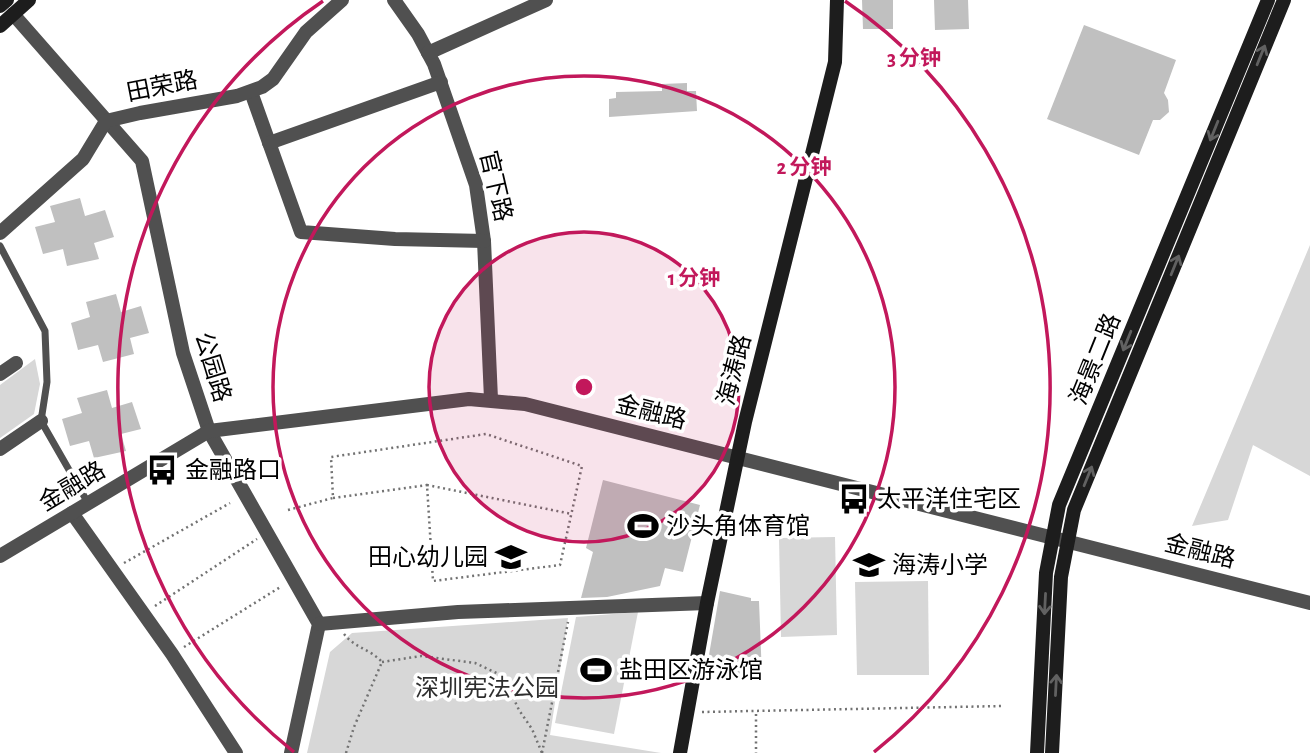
<svg xmlns="http://www.w3.org/2000/svg" width="1310" height="753" font-family="'Alegreya Sans','Noto Sans SC',sans-serif">
	<style>
		.green { fill: #d7d7d7 }
		.building { fill: #c0c0c0 }
		.lines { fill: none; stroke-linecap: round; stroke-linejoin: round }
		.path { stroke: #727272; stroke-width: 2.5; stroke-dasharray: 2 3.5; stroke-linecap: butt }
		.lane { stroke: #505050; stroke-width: 7 }
		.street { stroke: #505050; stroke-width: 14 }
		.secondary { stroke: #1d1d1d; stroke-width: 14 }
		.oneway { stroke: #616161 }
		.ring { fill: none; stroke: #c2185b; stroke-width: 3.5 }
		.labels { text-anchor: middle; stroke-width: 7; stroke-linejoin: round; paint-order: stroke }
		.street-label { font-size: 24px; fill: #000; stroke: #fff }
		.poi-label { font-size: 24px; fill: #000; stroke: #fff; text-anchor: start }
		.park-label { font-size: 24px; fill: #2e2e2e; stroke: #fff }
		.centre { fill: #c2185b; stroke: #fff; stroke-width: 3.5 }
		.ring-label { font-size: 21px; text-anchor: middle; font-weight: bold; fill: #c2185b; stroke: #fff; stroke-width: 7; stroke-linejoin: round; paint-order: stroke }
	</style>
	<rect width="100%" height="100%" fill="#fff"/>
	<!-- green -->
	<g class="green">
		<polygon points="1310,245 1310,476 1253,445 1228,520 1192,526"/>
		<polygon points="35,359 40,384 34,414 0,438 0,385"/>
		<polygon points="835,537 837,635 781,637 779,538"/>
		<polygon points="928,581 929,675 857,675 855,582"/>
		<polygon points="638,612 614,734 555,723 576,617"/>
		<polygon points="568,618 550,735 661,753 307,753 330,652 352,633"/>
	</g>
	<!-- building -->
	<g class="building">
		<polygon points="862,0 893,0 893,29 863,29"/>
		<polygon points="934,0 968,0 969,29 935,30"/>
		<polygon points="1084,25 1176,60 1164,93 1168,100 1169,112 1160,120 1153,120 1139,155 1047,119"/>
		<polygon points="687,83 687,91 696,91 697,111 609,117 609,99 616,98 616,92 662,91 662,84"/>
		<polygon points="80,198 85,216 105,210 114,237 94,243 99,259 67,266 63,249 43,254 35,227 55,222 50,206"/>
		<polygon points="116,294 121,312 141,306 149,333 130,338 134,354 103,362 98,345 78,350 71,323 90,317 86,302"/>
		<polygon points="107,390 112,408 132,402 141,429 121,434 126,451 94,458 89,441 70,446 62,419 82,413 77,398"/>
		<polygon points="603,480 700,505 683,572 665,568 660,586 607,597 581,598 593,552 586,548"/>
		<polygon points="720,591 751,598 751,601 759,601 762,677 705,678"/>
	</g>
	<g class="lines">
		<!-- path -->
		<g class="path">
			<polyline points="333,498 427,485"/>
			<polyline points="288,510 333,498 331,457 486,434 582,466 560,565 433,581 427,485 572,514"/>
			<polyline points="124,563 230,503"/>
			<polyline points="155,606 257,539"/>
			<path d="M344 634C356 649 369 648 382 662"/>
			<polyline points="184,647 282,586"/>
			<polyline points="382,662 421,656 475,663 503,676 519,710 532,729 542,753"/>
			<polyline points="702,712 1003,706"/>
			<polyline points="756,714 756,753"/>
			<polyline points="346,753 354,727 382,662"/>
			<polyline points="542,753 568,622"/>
		</g>
		<!-- lane -->
		<polyline class="lane" points="0,246 45,331 47,382 41,421 88,503"/>
		<!-- street -->
		<g class="street">
			<polyline points="394,0 418,34 434,64 476,185 484,241 491,399"/>
			<polyline points="13,14 142,161 183,353 209,431 319,624 291,753"/>
			<polyline points="428,53 546,0"/>
			<polyline points="251,92 301,232 395,239 484,241"/>
			<polyline points="269,143 441,82"/>
			<polyline points="0,233 83,159 106,121 140,113 237,96 262,87 273,79 306,32 342,0"/>
			<polyline points="0,374 16,363"/>
			<polyline points="0,449 41,421"/>
			<polyline points="72,513 172,654 236,753"/>
			<polyline points="0,556 209,431 469,399 525,404 1310,603"/>
			<polyline points="319,624 458,612 707,603"/>
		</g>
		<!-- secondary -->
		<g class="secondary">
			<polyline points="0,6 7,0"/>
			<polyline points="0,26 29,0"/>
			<polyline points="680,753 707,603 745,422 835,62 837,0"/>
			<polyline points="1037,753 1046,573 1059,505 1268,0"/>
			<polyline points="1052,753 1061,577 1074,510 1284,0"/>
		</g>
	</g>
	<!-- one-way arrows -->
	<defs><path id="oneway-shaft" d="M-6 0H5M1.5-3L5.5 0L1.5 3" fill="none" stroke-width="1.6" stroke-linecap="round" stroke-linejoin="round" transform="scale(1.75)"/></defs>
	<g class="oneway">
		<use href="#oneway-shaft" transform="translate(1261 55) rotate(-68)"/>
		<use href="#oneway-shaft" transform="translate(1214 131) rotate(112)"/>
		<use href="#oneway-shaft" transform="translate(1175 265) rotate(-68)"/>
		<use href="#oneway-shaft" transform="translate(1127 341) rotate(112)"/>
		<use href="#oneway-shaft" transform="translate(1088 476) rotate(-68)"/>
		<use href="#oneway-shaft" transform="translate(1045 604) rotate(93)"/>
		<use href="#oneway-shaft" transform="translate(1056 685) rotate(-87)"/>
	</g>
	<!-- distance rings -->
	<circle cx="584" cy="387" r="155" fill="#c2185b" fill-opacity=".12"/>
	<g class="ring">
		<circle cx="584" cy="387" r="155"/>
		<circle cx="584" cy="387" r="311"/>
		<path d="M294 752A466 466 0 0 1 323 1M845 1A466 466 0 0 1 874 752"/>
	</g>
	<!-- icons -->
	<defs>
		<g id="bus-bare" transform="scale(2.415)"><path d="M-5-6H5V4H4V6H2V4H-2V6H-4V4H-5ZM-3.5-4V0h7V-4ZM-3.5 1.2v1.5H-2V1.2ZM2 1.2v1.5H3.5V1.2Z" fill="#000" stroke="#fff" stroke-width="2.5" paint-order="stroke"/></g>
		<g id="stadium-bare" transform="scale(2.415)"><path d="M0-5a6.5 5 0 1 0 0 10a6.5 5 0 1 0 0-10ZM-3.5-1.8h7v3.6h-7Z" fill="#000" stroke="#fff" stroke-width="2.5" paint-order="stroke"/></g>
		<g id="school-bare" transform="scale(2.415)"><path d="M0-5L7-2L0 1L-7-2ZM-4 1L0 2.5L4 1V4Q0 6-4 4Z" fill="#000" stroke="#fff" stroke-width="2.5" paint-order="stroke"/></g>
	</defs>
	<g fill-rule="evenodd">
		<use href="#bus-bare" x="162" y="470"/>
		<use href="#bus-bare" x="854" y="499"/>
		<use href="#stadium-bare" x="643" y="526"/>
		<use href="#school-bare" x="511" y="557"/>
		<use href="#school-bare" x="869" y="565"/>
		<use href="#stadium-bare" x="596" y="670"/>
	</g>
	<g class="labels">
		<!-- street labels -->
		<g class="street-label">
			<text transform="translate(162 86) rotate(-11)" y="8">田荣路</text>
			<text transform="translate(496 186) rotate(77)" y="8">官下路</text>
			<text transform="translate(1095 359) rotate(-68)" y="8">海景二路</text>
			<text transform="translate(213 367) rotate(73)" y="8">公园路</text>
			<text transform="translate(734 370) rotate(-76)" y="8">海涛路</text>
			<text transform="translate(651 412) rotate(14)" y="8">金融路</text>
			<text transform="translate(72 486) rotate(-31)" y="8">金融路</text>
			<text transform="translate(1200 551) rotate(14)" y="8">金融路</text>
		</g>
		<!-- poi labels -->
		<g class="poi-label">
			<text x="185" y="478">金融路口</text>
			<text x="877" y="507">太平洋住宅区</text>
			<text x="666" y="534">沙头角体育馆</text>
			<text x="488" y="565" text-anchor="end">田心幼儿园</text>
			<text x="892" y="573">海涛小学</text>
			<text x="619" y="678">盐田区游泳馆</text>
		</g>
		<!-- park labels -->
		<g class="park-label">
			<text x="487" y="696">深圳宪法公园</text>
		</g>
	</g>
	<circle cx="584" cy="387" r="10" class="centre"/>
	<g class="ring-label">
		<text x="914" y="65">3 分钟</text>
		<text x="804" y="174">2 分钟</text>
		<text x="694" y="285">1 分钟</text>
	</g>
</svg>
